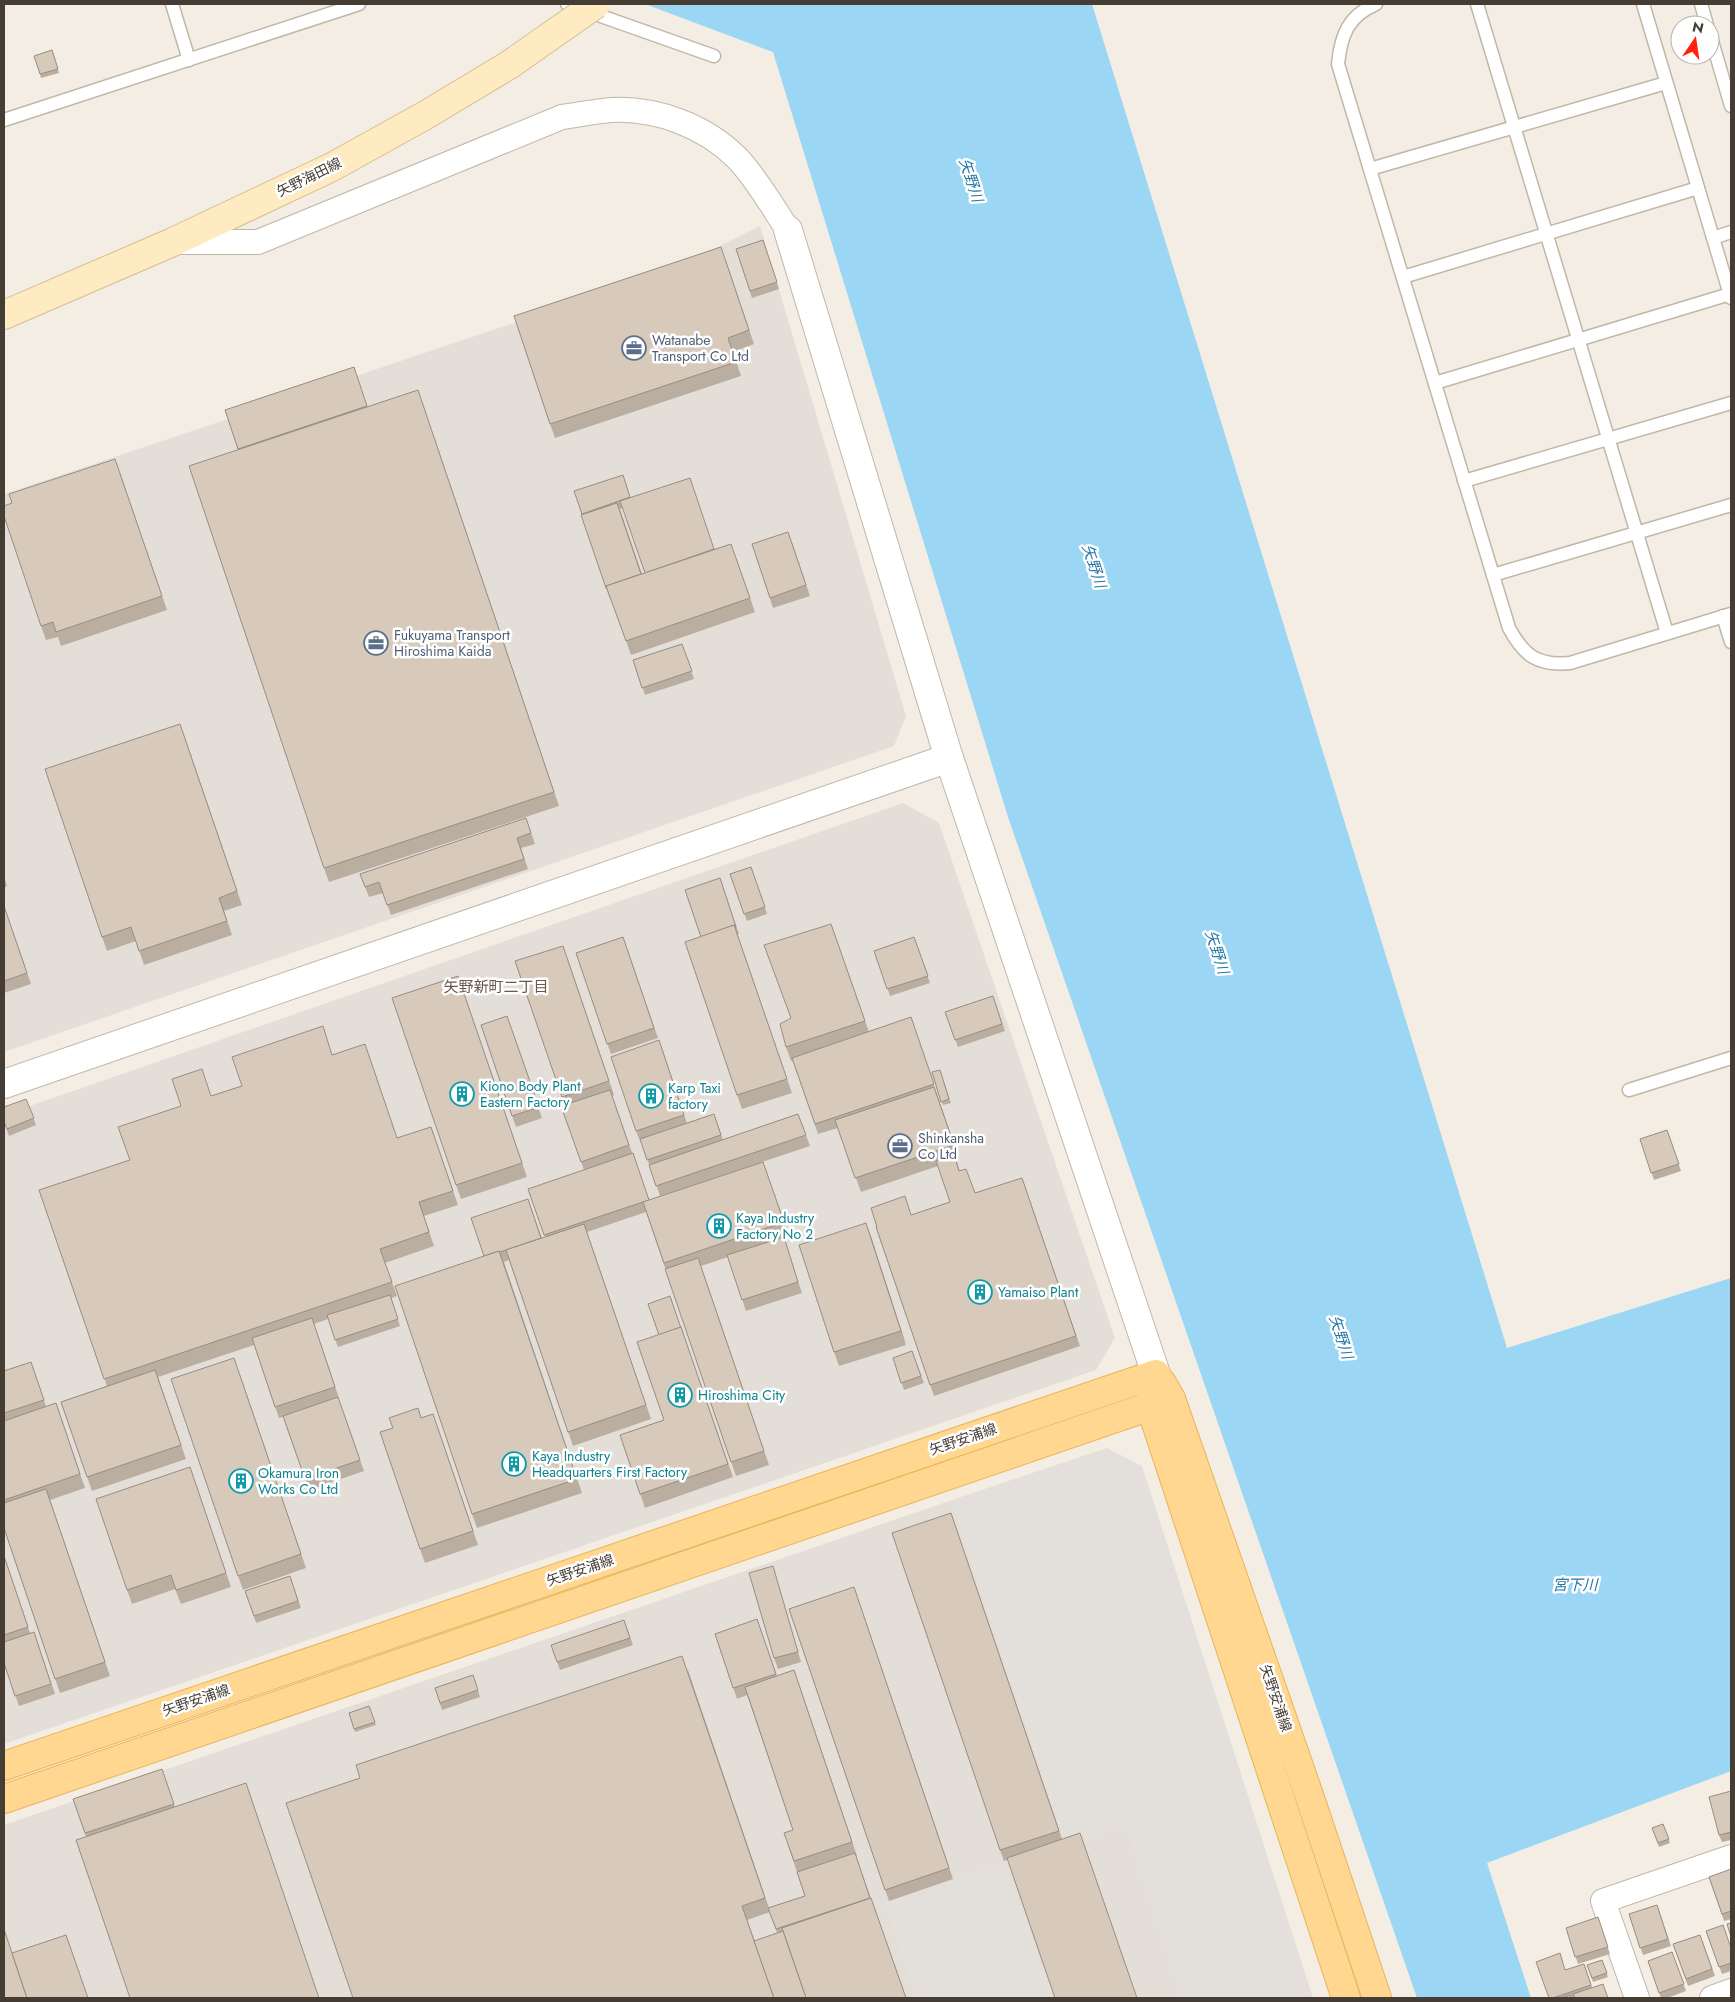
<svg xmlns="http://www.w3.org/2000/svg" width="1735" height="2002" font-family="Jost,'Noto Sans JP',sans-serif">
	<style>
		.industrial { fill: #e4ded9 }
		.parking { fill: #e3e0dc }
		.water { fill: #9bd6f4 }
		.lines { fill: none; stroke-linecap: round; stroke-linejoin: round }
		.service-casing { stroke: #c1b7a9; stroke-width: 15 }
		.minor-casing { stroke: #c1b7a9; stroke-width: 26 }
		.tertiary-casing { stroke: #c1b7a9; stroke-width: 30 }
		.secondary-casing { stroke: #d5be90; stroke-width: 30 }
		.primary-casing { stroke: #e9b45b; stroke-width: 30 }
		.service { stroke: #fff; stroke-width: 12 }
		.minor { stroke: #fff; stroke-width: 24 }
		.tertiary { stroke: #fff; stroke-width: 28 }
		.secondary { stroke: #ffebc1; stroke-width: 28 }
		.primary { stroke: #ffd790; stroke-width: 28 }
		.secondary-bridge-casing { stroke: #d5be90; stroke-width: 30; stroke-linecap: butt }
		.secondary-bridge { stroke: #ffebc1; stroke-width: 28 }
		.wall { fill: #baaea1; fill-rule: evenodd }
		.shaded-wall { fill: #978d83 }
		.building { fill: #d8cabb; stroke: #978d83 }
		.labels { text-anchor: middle; stroke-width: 5; stroke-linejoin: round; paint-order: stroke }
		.street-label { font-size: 14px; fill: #453d33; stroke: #fff }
		.service-label { font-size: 14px; fill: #4e5e75; stroke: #fff; text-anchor: start }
		.culture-label { font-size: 14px; fill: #0d838f; stroke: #fff; text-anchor: start }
		.water-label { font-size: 15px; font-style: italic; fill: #2578a6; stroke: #fff }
		.neighbourhood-label { font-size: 15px; fill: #685a4a; stroke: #fff }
	</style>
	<rect width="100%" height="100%" fill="#f3ede3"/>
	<!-- industrial -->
	<g class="industrial">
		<polygon points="760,226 906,716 894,746 4,1052 4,494 669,271"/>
		<polygon points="903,803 939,823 1115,1338 1096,1370 4,1744 4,1115"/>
		<polygon points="952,1500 1066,1843 1126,1823 1184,1998 1052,1998 1006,1864 886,1903 918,1998 4,1998 4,1825"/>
	</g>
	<!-- parking -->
	<g class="parking">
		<polygon points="1107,1448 1142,1466 1313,1998 1184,1998 1126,1823 1066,1843 952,1500"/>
		<polygon points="1006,1863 1052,1998 918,1998 886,1903"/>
	</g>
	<!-- water -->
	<polygon class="water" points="645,4 1092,4 1507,1348 1731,1278 1731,1771 1487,1863 1531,1998 1417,1998 1008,817 773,52"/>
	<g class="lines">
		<!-- service casing -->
		<g class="service-casing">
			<g id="service">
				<polyline points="172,4 189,60"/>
				<polyline points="567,4 714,56"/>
				<path d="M1376 4C1348 16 1341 35 1338 64L1509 628C1524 656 1538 666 1570 663L1731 614"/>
				<polyline points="1477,4 1667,633"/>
				<polyline points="1643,4 1731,298"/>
				<polyline points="1701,4 1707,25"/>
				<polyline points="1710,34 1731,106"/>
				<polyline points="4,120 359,4"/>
				<polyline points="1370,169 1666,83"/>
				<polyline points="1713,238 1731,232"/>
				<polyline points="1403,277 1698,188"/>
				<polyline points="1435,383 1730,294"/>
				<polyline points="1464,481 1731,403"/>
				<polyline points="1493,575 1731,505"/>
				<polyline points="1723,616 1731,642"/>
				<polyline points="1629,1090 1731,1058"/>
			</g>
		</g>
		<!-- minor casing -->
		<g class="minor-casing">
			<g id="minor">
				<path d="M173 242H258L562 117C578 115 595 111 612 110 657 108 705 126 737 158 755 176 774 209 788 230"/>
				<polyline points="1637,1998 1603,1901 1731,1857"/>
				<polyline points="1712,1998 1731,1991"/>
			</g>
		</g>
		<!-- tertiary casing -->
		<g class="tertiary-casing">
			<g id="tertiary">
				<polyline points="788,230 949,758 1156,1374"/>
				<polyline points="4,1084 949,758"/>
			</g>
		</g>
		<!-- secondary casing -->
		<g class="secondary-casing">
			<polyline id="secondary" points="4,315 173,242 332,167"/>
		</g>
		<!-- primary casing -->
		<g class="primary-casing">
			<g id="primary">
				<polyline points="1162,1383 1171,1399 1309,1795 1377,1998"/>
				<polyline points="1153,1387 1150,1405 1346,1998"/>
				<polyline points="4,1766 1156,1374"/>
				<polyline points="4,1799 1171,1399"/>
			</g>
		</g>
		<!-- service -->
		<use href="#service" class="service"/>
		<!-- minor -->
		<use href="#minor" class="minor"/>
		<!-- tertiary -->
		<use href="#tertiary" class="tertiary"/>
		<!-- secondary -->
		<use href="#secondary" class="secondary"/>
		<!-- primary -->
		<use href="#primary" class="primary"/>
		<!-- secondary-bridge casing -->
		<g class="secondary-bridge-casing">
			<polyline id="secondary-bridge" points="332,167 424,116 509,65 596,4"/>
		</g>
		<!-- secondary-bridge -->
		<use href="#secondary-bridge" class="secondary-bridge"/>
	</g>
	<!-- wall -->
	<g class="wall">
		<polygon points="52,50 59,73 41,78 40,74"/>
		<polygon points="763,240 779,289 752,298 736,249"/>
		<polygon points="726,261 754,344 733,352 741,376 555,438 550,424"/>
		<polygon points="354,367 367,407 418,390 559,806 329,882 324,868 238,450 225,410"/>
		<polygon points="120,473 167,610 61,646 58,637 46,640 41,626"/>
		<path d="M574 491 631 497 714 549 731 544 755 612 631 655 611 598 610 599 606 588ZM623 508 645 573 642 574 620 509Z"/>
		<polygon points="792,542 810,596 773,608 752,544"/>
		<polygon points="682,644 694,679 645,695 633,660"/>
		<polygon points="185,738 242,905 224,911 232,935 144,965 136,941 107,951 102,937"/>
		<polygon points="526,818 535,844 521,848 528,869 391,915 383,893 369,897 360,874"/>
		<polygon points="751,867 767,914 747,921 730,874"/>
		<polygon points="4,876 7,886 4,888"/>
		<polygon points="720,878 739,934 737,934 792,1093 742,1109 737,1095 701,937"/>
		<polygon points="4,906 31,984 4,993"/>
		<polygon points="831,924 869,1032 911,1017 959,1159 956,1160 960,1171 975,1193 1022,1178 1080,1346 934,1396 876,1227 950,1202 938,1166 861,1192 838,1128 818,1134 793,1061 791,1061 786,1047 791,1018"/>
		<polygon points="623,937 658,1038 611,1054 576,953"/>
		<polygon points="914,937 930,983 890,996 874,951"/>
		<polygon points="568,960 614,1095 612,1096 649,1200 763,1162 789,1236 784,1238 802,1293 746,1311 728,1257 701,1266 769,1465 736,1476 646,1212 587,1232 651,1419 573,1446 509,1260 504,1262 582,1493 477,1528 472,1514 484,1256 528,1199 542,1238 545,1237 528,1189 584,1170 561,1106 565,1105 515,961"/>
		<polygon points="458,976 527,1177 461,1199 456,1185"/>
		<polygon points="993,996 1005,1031 958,1047 945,1012"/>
		<polygon points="507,1016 542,1118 516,1127 481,1025"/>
		<polygon points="659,1040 687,1123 714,1114 723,1140 798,1114 810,1146 660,1196 641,1141 640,1141 636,1131"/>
		<polygon points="333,1055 397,1138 431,1127 458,1205 424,1216 434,1246 385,1263 397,1296 391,1298 400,1326 338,1347 328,1319 314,1324 339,1398 338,1398 364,1471 309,1490 283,1417 279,1418 254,1345 158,1377 186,1459 92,1491 61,1402 107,1386 39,1190 130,1160 181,1106"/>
		<polygon points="940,1070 951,1103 943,1105 932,1072"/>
		<polygon points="26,1099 36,1125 9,1136 4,1122"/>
		<polygon points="1667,1130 1681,1171 1654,1180 1640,1139"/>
		<polygon points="871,1237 906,1345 839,1366 834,1352"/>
		<polygon points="670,1296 733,1477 645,1508 620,1435 664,1420"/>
		<polygon points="912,1351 924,1383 904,1390 893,1358"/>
		<polygon points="31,1362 46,1406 61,1417 85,1488 50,1500 110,1676 60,1693 4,1528 4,1371"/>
		<polygon points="239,1372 306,1568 243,1590 238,1576"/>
		<polygon points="433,1414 478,1545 425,1563 420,1549 422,1418"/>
		<polygon points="190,1467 231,1587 181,1604 175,1589 132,1604 127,1590"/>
		<polygon points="951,1513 1062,1839 1004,1861 1000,1850"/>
		<polygon points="4,1555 30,1633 34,1632 55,1694 19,1706 4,1663"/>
		<polygon points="290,1576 301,1608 256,1623 245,1591"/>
		<polygon points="776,1577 801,1662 778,1669 774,1658"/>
		<polygon points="854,1587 953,1879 889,1901 789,1609"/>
		<path d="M757 1619 777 1676 799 1684 857 1856H856L906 1998H353L688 1670 769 1908 805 1896 784 1833 793 1830 747 1695 737 1699 715 1634ZM770 1912 777 1933 755 1941 747 1920Z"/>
		<polygon points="624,1620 633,1645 560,1670 551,1645"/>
		<polygon points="473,1675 480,1697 442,1710 435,1688"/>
		<polygon points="369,1706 376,1725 355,1732 349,1713"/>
		<polygon points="162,1769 175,1807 86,1837 73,1799"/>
		<polygon points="1731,1791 1731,1840 1722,1842 1719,1835"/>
		<polygon points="1663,1824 1670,1843 1659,1847 1652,1828"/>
		<polygon points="1731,1869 1731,1919 1724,1921 1709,1877"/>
		<polygon points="1657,1905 1671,1946 1643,1955 1629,1914"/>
		<polygon points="1598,1917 1610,1954 1578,1964 1566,1928"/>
		<polygon points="1706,1931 1731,1948 1731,1971 1722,1974"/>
		<polygon points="1700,1935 1715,1976 1688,1986 1673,1944"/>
		<polygon points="1672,1952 1686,1991 1667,1998 1661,1998 1648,1961"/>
		<polygon points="1602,1960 1608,1977 1593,1982 1587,1965"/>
		<polygon points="1584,1964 1592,1987 1608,1998 1549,1998 1565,1970"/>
	</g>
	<!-- shaded-wall -->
	<polygon class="shaded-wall" points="866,1223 871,1237 906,1345 901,1331"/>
	<!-- building -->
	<g class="building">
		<polygon points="52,50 58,69 40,74 34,56"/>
		<polygon points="763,240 777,282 750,291 736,249"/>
		<polygon points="721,247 749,330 728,338 736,362 550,424 514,316"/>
		<polygon points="354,367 367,406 238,449 225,410"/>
		<polygon points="418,390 554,792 324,868 189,466"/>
		<polygon points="115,459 162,596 56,632 53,622 41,626 4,516 4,506 12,503 9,494"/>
		<polygon points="623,475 630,497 582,514 574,491"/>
		<polygon points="690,478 714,549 645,573 620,501"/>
		<polygon points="617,503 641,574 606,586 607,588 606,588 581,515"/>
		<polygon points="788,532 806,585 770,598 752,544"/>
		<polygon points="731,544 750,598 626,641 606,586"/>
		<polygon points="682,644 692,671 642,688 633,660"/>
		<polygon points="180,724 237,891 219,898 227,921 139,951 131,927 102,937 45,769"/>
		<polygon points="526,818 531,833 517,838 524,859 387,905 379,882 365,887 360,874"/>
		<polygon points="751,867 765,907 744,914 730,874"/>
		<polygon points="720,878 736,927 735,927 734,925 701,937 685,890"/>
		<polygon points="4,906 27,973 4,981"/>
		<polygon points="831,924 865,1021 786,1047 780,1024 791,1018 764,945"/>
		<polygon points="734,925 787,1079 737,1095 685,942"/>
		<polygon points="623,937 654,1028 607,1044 576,953"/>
		<polygon points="914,937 928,976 887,989 874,951"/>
		<polygon points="563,946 609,1081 562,1097 515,961"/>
		<polygon points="458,976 522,1163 456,1185 392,998"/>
		<polygon points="993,996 1002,1024 955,1040 945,1012"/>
		<polygon points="507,1016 539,1107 512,1116 481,1025"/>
		<polygon points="911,1017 934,1084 815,1124 792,1058"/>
		<polygon points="323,1026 332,1055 365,1044 397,1138 431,1127 453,1191 419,1202 429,1232 380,1249 392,1282 104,1379 39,1190 130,1160 118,1127 181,1106 172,1079 202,1069 211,1096 242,1086 232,1057"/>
		<polygon points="659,1040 684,1115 636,1131 611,1057"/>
		<polygon points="940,1070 949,1099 941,1102 932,1072"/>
		<polygon points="934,1087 954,1145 855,1178 835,1120"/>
		<polygon points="610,1090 629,1145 581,1162 561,1106"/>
		<polygon points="26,1099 34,1118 7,1129 4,1122 4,1107"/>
		<polygon points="714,1114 721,1135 647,1160 640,1139"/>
		<polygon points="798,1114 806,1135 656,1186 649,1165"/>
		<polygon points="1667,1130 1679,1164 1651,1173 1640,1139"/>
		<polygon points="633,1153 649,1200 544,1235 528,1189"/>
		<polygon points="954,1154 959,1171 966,1169 975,1193 1022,1178 1076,1336 930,1385 876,1227 877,1227 871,1208 905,1196 911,1215 950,1202 936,1161"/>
		<polygon points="763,1162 784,1222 664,1263 643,1202"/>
		<polygon points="528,1199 541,1238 500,1252 499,1251 484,1256 471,1218"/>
		<polygon points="866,1223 901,1331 834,1352 799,1245"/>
		<polygon points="584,1224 646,1405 568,1432 506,1250"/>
		<polygon points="784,1237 798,1282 742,1300 727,1255"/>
		<polygon points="499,1251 577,1479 472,1514 395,1286"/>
		<polygon points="698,1258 764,1451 731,1462 665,1269"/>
		<polygon points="390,1295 398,1319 335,1340 327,1315"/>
		<polygon points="670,1296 683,1334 681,1327 659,1335 648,1304"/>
		<polygon points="312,1318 335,1387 275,1407 252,1338"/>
		<polygon points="681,1327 728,1464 640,1494 620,1435 664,1420 637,1342"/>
		<polygon points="912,1351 921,1376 901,1383 893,1358"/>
		<polygon points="234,1358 301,1554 238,1576 171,1379"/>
		<polygon points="31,1362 44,1400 4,1413 4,1371"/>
		<polygon points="155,1370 181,1445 87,1477 61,1402"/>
		<polygon points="338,1397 360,1460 305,1479 283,1416"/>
		<polygon points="56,1403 80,1474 4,1500 4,1421"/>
		<polygon points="418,1408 421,1418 433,1414 473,1531 420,1549 380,1432 393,1428 389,1418"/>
		<polygon points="190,1467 226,1573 176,1590 171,1575 127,1590 96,1499"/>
		<polygon points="46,1489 105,1662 55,1679 4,1528 4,1503"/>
		<polygon points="951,1513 1059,1831 1000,1850 892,1533"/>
		<polygon points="4,1556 28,1627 4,1635"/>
		<polygon points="773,1566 798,1652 774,1658 749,1573"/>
		<polygon points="290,1576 298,1601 254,1616 245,1591"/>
		<polygon points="854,1587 949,1868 885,1890 789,1609"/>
		<polygon points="757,1619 776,1674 733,1688 715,1634"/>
		<polygon points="624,1620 630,1638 557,1662 551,1645"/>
		<polygon points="34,1632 51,1684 15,1696 4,1663 4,1642"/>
		<polygon points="682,1656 765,1898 742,1906 774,1998 353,1998 286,1803 360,1778 356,1765"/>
		<polygon points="794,1670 852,1842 794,1861 784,1833 793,1830 745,1687"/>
		<polygon points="473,1675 478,1690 440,1703 435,1688"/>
		<polygon points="369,1706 375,1722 354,1729 349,1713"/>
		<polygon points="162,1769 174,1804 85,1833 73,1799"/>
		<polygon points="246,1783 319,1998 130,1998 76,1840"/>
		<polygon points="1731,1791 1731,1832 1719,1835 1709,1797"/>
		<polygon points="1663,1824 1669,1839 1658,1843 1652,1828"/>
		<polygon points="1080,1833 1137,1998 1055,1998 1007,1858"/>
		<polygon points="855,1853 870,1898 776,1929 768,1908 805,1896 797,1872"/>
		<polygon points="1731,1869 1731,1911 1722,1914 1709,1877"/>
		<polygon points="871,1898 906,1998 806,1998 782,1928"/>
		<polygon points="1657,1905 1668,1939 1640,1948 1629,1914"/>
		<polygon points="1598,1917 1608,1947 1575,1957 1566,1928"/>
		<polygon points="1731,1923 1731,1937 1727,1924"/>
		<polygon points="1723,1925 1731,1948 1731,1963 1719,1967 1706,1931"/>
		<polygon points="4,1929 27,1998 4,1998"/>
		<polygon points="783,1931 806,1998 774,1998 754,1941"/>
		<polygon points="66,1935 88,1998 27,1998 12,1953"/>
		<polygon points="1700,1935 1712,1969 1686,1979 1673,1944"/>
		<polygon points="1672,1952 1684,1984 1659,1993 1648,1961"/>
		<polygon points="1560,1953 1565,1970 1584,1964 1591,1985 1553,1998 1549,1998 1536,1962"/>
		<polygon points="1602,1960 1607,1973 1592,1978 1587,1965"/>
		<polygon points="1603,1984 1608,1998 1575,1998 1573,1994"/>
		<polygon points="1570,1995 1571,1998 1562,1998"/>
	</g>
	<!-- icons -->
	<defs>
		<g id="office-ring" transform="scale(1.25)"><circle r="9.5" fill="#fff" stroke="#5c6f8a" stroke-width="1.5"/><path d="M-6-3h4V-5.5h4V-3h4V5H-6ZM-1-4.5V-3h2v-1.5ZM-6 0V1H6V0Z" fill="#5c6f8a"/></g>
		<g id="building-ring" transform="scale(1.25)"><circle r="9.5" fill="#fff" stroke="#0f9aa8" stroke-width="1.5"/><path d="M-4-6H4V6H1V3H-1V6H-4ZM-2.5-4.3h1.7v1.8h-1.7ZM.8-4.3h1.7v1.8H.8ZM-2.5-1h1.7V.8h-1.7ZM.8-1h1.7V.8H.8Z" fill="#0f9aa8"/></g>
	</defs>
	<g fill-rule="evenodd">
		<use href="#office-ring" x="634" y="348"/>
		<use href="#office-ring" x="376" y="643"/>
		<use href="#building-ring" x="462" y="1094"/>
		<use href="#building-ring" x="651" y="1096"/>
		<use href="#office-ring" x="900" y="1146"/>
		<use href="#building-ring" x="719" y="1226"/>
		<use href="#building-ring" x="980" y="1292"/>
		<use href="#building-ring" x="680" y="1395"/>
		<use href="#building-ring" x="514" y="1464"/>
		<use href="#building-ring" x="241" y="1481"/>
	</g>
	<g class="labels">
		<!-- street labels -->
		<g class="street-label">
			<text transform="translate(309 177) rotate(-26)" y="5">矢野海田線</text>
			<text transform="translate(963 1439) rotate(-19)" y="5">矢野安浦線</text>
			<text transform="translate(580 1570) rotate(-19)" y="5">矢野安浦線</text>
			<text transform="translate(1276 1698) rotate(71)" y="5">矢野安浦線</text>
			<text transform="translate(196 1700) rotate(-19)" y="5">矢野安浦線</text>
		</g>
		<!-- service labels -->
		<g class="service-label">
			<text x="652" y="345">Watanabe<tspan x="652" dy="16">Transport Co Ltd</tspan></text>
			<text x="394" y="640">Fukuyama Transport<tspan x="394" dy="16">Hiroshima Kaida</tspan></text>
			<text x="918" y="1143">Shinkansha<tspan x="918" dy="16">Co Ltd</tspan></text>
		</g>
		<!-- culture labels -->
		<g class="culture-label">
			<text x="480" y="1091">Kiono Body Plant<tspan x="480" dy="16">Eastern Factory</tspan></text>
			<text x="668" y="1093">Karp Taxi<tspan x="668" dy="16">factory</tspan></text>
			<text x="736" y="1223">Kaya Industry<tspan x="736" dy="16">Factory No 2</tspan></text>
			<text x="998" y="1297">Yamaiso Plant</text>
			<text x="698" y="1400">Hiroshima City</text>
			<text x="532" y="1461">Kaya Industry<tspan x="532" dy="16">Headquarters First Factory</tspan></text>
			<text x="258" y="1478">Okamura Iron<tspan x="258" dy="16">Works Co Ltd</tspan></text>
		</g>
		<!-- water labels -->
		<g class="water-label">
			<text transform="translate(971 180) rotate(72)" y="5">矢野川</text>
			<text transform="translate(1094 566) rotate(72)" y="5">矢野川</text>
			<text transform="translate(1217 952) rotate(72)" y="5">矢野川</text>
			<text transform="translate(1341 1337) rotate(72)" y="5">矢野川</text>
			<text x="1575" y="1590">宮下川</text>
		</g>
		<!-- neighbourhood labels -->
		<g class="neighbourhood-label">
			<text x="496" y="992">矢野新町二丁目</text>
		</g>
	</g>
	<!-- border -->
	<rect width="1735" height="2002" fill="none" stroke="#453d33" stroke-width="10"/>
	<!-- north arrow -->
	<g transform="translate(1695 40) rotate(13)"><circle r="24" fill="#ffffff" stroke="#b5b1ad"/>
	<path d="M0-4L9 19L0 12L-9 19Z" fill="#ff210e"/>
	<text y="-8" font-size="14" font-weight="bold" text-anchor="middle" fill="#453d33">N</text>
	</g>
</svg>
